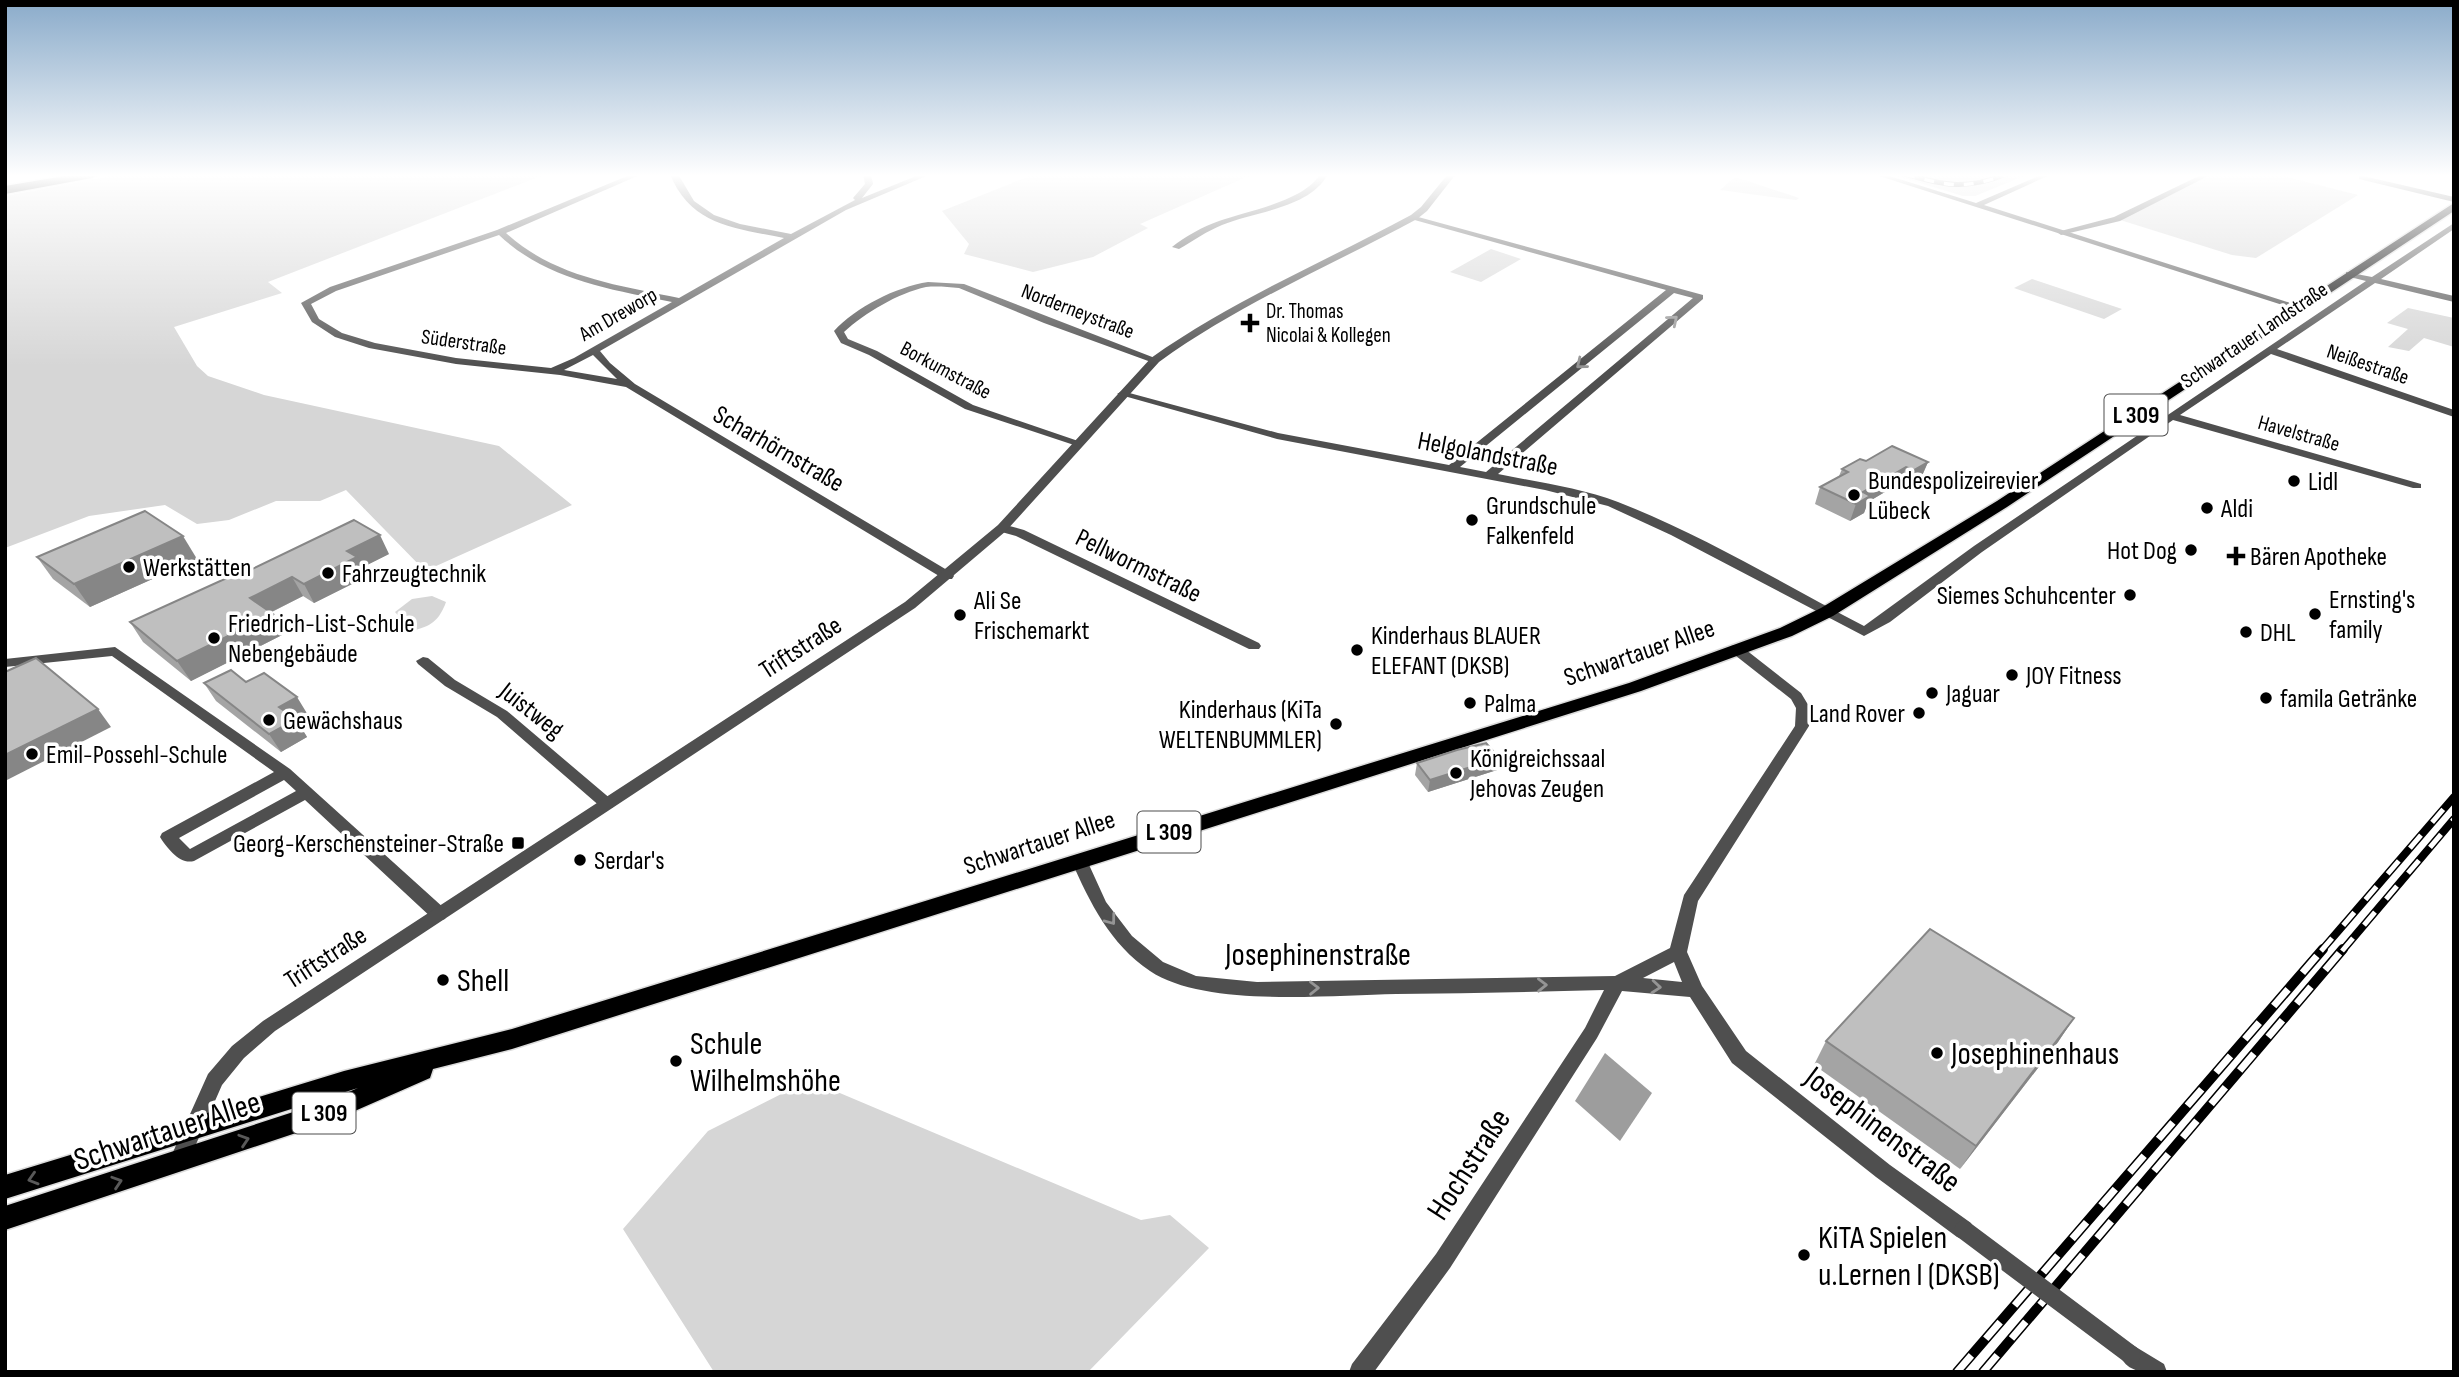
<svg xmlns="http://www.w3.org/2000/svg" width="2459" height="1377" font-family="'Sofia Sans Condensed',sans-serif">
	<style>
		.green { fill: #d6d6d6 }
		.water { fill: #9d9d9d }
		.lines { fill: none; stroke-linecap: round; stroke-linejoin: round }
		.primary-casing { stroke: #dbdbdb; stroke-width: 3 }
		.motorway-casing { stroke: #dbdbdb; stroke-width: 3 }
		.minor { fill: #4f4f4f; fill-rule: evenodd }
		.tertiary { fill: #4f4f4f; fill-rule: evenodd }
		.primary { fill: #000; fill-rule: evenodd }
		.motorway { fill: #000; fill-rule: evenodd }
		.rail-far2-casing { stroke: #000; stroke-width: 5 }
		.rail-far1-casing { stroke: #000; stroke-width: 8 }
		.rail-casing { stroke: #000; stroke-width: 10 }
		.rail-far2 { stroke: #fff; stroke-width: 3.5; stroke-dasharray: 10; stroke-linecap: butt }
		.rail-far1 { stroke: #fff; stroke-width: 5; stroke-dasharray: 17; stroke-linecap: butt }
		.rail { stroke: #fff; stroke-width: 7; stroke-dasharray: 22; stroke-linecap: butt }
		.minor-bridge { stroke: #4f4f4f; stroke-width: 19 }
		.wall { fill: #a4a4a4 }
		.shaded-wall { fill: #868686 }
		.building { fill: #bfbfbf; stroke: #868686; stroke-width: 2 }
		.oneway { stroke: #959595 }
		.oneway2 { stroke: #595959 }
		.poi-dot { fill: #000; stroke: #fff; stroke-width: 2.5 }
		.labels { text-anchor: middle; stroke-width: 7; stroke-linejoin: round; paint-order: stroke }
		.far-street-label { font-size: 21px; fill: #000; stroke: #fff }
		.far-poi-label { font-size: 21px; fill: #000; stroke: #fff; text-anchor: start }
		.shield { fill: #fff; stroke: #4c4c4c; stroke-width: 2 }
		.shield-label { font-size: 24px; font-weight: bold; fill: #000 }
		.street-label { font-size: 26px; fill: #000; stroke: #fff }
		.poi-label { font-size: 26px; fill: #000; stroke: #fff; text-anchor: start }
		.near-street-label { font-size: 32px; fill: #000; stroke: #fff }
		.near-poi-label { font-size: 32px; fill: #000; stroke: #fff; text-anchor: start }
	</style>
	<rect width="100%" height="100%" fill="#fff"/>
	<!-- green -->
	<g class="green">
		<polygon points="122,174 546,174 268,282 282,293 174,327 197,366 208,376 264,395 499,446 572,505 425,571 346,490 320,501 276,501 229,520 197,524 165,505 89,516 5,548 5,196"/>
		<polygon points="1035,174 1253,174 1140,224 1148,228 1093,257 1033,272 964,254 969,244 942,211"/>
		<polygon points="1890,174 2029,174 1975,196 1963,196"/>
		<polygon points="2208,174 2275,174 2358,195 2256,258 2232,255 2117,219"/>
		<polygon points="1735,177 1799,198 1796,200 1720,190"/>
		<polygon points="1491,249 1521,259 1481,282 1450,272"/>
		<polygon points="2032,279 2122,309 2104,319 2014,288"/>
		<polygon points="2408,308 2454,318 2454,347 2424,338 2409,351 2388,347 2408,329 2387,323"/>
		<path d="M432 596 446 602C439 621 431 626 412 631L395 612 412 599Z"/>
		<polygon points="809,1080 1141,1220 1170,1215 1209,1248 1088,1372 714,1372 623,1229 708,1131"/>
	</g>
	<!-- water -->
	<polygon class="water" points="1605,1053 1652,1093 1620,1141 1575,1101"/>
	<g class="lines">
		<!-- primary casing -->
		<g class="primary-casing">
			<polygon id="primary" points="2454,203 2454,211 2007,507 1833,616 1792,636 1641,691 512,1049 433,1069 430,1078 332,1121 5,1230 5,1206 327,1101 358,1088 5,1199 5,1175 344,1071 512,1029 1629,683 1780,628 1821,608 1997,501"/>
		</g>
		<!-- motorway casing -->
		<g class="motorway-casing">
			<polygon id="motorway" points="76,174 98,174 92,178 5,194 5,186"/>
		</g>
		<!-- minor -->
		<g class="minor">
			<path d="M632 174H642L506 233C554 277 617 285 679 298L784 238C735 228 691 226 670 174H678L694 201 714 215 740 224 791 234 855 200 853 198 865 184 863 174H871L873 184 862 198 921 174H931L846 210 600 351 610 363 635 384 952 573 954 576 952 579H944L626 387 560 375 456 364 369 348 335 337 312 322 301 303 330 287 497 230ZM499 235C547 280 609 289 672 302L574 358 551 368 456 358 375 343 342 333 319 319 311 304 336 291ZM593 355 617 379 564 370Z"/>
			<path d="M1320 174H1328C1309 209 1255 211 1222 225 1207 231 1193 241 1179 249L1172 247C1184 237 1204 226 1219 221 1247 211 1305 201 1320 174Z"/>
			<polygon points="2203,174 2212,174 2120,221 2061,235 2057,232 2114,217"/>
			<polygon points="2359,175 2454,197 2454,202 2359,179"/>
			<path d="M1411 215 1703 295V299L1498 474C1537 482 1581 488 1618 502 1703 535 1783 584 1864 626L1974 546 2366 281 2346 276V272L2372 277 2454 223V229L2381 279 2454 296V302L2375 283 2277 349 2454 410V417L2271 354 2180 415 2421 484V488H2413L2173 420 1982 552 1890 622 1864 636 1671 535 1608 506 1545 490 1277 439 1117 394 1122 391 1278 433 1449 465 1666 290 1411 219ZM1674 293 1693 298 1486 472 1460 467Z"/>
			<path d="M928 282 964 284 1160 360 1151 362 1044 323 959 288C948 287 937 286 926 287 898 293 865 313 844 332L848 339 877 351 973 405 1084 443 1078 446 1074 445 965 409 869 355 841 343 834 331C856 307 896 287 928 282Z"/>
			<polygon points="1002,524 1024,530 1259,643 1261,646 1259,649 1249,649 1016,536 998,531 996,528"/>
			<path d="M1736 645 1741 646 1801 693 1810 708 1809 726 1698 901 1687 952 1702 986 1746 1051 1890 1165 1971 1223 1974 1230 1971 1237 1964 1240 1957 1237 1876 1177 1732 1063 1690 997 1622 991 1597 1038 1450 1268 1374 1372H1349L1352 1364 1436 1254 1585 1028 1604 990C1535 992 1466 993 1396 994 1330 995 1205 1008 1150 971 1110 944 1090 903 1071 860L1073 856 1079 854 1085 856 1106 902 1132 936 1163 962 1196 976 1257 982 1615 976 1670 948 1684 895 1795 726 1796 708 1791 699 1731 652 1729 649 1731 646ZM1674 962 1682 982 1643 978Z"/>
			<path d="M115 647 290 769 445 909 447 914 445 919 439 921 433 919 305 800 194 861C180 865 167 848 160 837L162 833 274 772 112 656 5 667V659ZM284 780 296 791 190 849 179 838Z"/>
			<polygon points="423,657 428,658 455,680 507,711 612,800 615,804 612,808 602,808 497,717 445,686 418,664 416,661"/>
			<path d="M2131 1344 2164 1364 2167 1372C2148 1372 2128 1375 2120 1355L2123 1347Z"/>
		</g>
		<!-- tertiary -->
		<g class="tertiary">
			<path d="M1448 174H1456L1427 211 1417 219C1330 266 1239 304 1159 362L1006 531 915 608 275 1031 244 1058 222 1085 186 1167 179 1170 172 1167 169 1161 208 1074 232 1046 263 1021 905 602 998 525 1151 358C1233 300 1324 262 1411 215L1421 207Z"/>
			<polygon points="1873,174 1883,174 1976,203 2043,174 2052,174 1984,205 2303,307 2295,309"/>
		</g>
		<!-- primary -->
		<use href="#primary" class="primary"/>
		<!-- motorway -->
		<use href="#motorway" class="motorway"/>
		<!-- rail-far2 casing -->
		<g class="rail-far2-casing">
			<path id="rail-far2" d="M1905 174C1946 186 1966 190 2007 174"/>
		</g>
		<!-- rail-far1 casing -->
		<g class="rail-far1-casing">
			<g id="rail-far1">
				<polyline points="2321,951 2454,797"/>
				<polyline points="2342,951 2454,819"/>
			</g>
		</g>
		<!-- rail casing -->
		<g class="rail-casing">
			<g id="rail">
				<polyline points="1957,1372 2323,949"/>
				<polyline points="1983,1372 2343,949"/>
			</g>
		</g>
		<!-- rail-far2 -->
		<use href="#rail-far2" class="rail-far2"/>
		<!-- rail-far1 -->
		<use href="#rail-far1" class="rail-far1"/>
		<!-- rail -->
		<use href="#rail" class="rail"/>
		<!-- minor-bridge -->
		<polyline class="minor-bridge" points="1964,1230 2131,1355"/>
	</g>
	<!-- wall -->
	<g class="wall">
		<polygon points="1866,461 1928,462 1921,478 1907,487 1900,483 1868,502 1864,513 1850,521 1815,504 1820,487 1839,476 1842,469"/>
		<polygon points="389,554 363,567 368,576 314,603 303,596 270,613 273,614 284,634 191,681 143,642 130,622 242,574"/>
		<polygon points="37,557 197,559 90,607 53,579"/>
		<polygon points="246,682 308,715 297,721 307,737 281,752 216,701 204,683"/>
		<polygon points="1417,763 1497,770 1428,792 1415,775"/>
		<polygon points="2074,1018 2058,1042 1960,1169 1814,1065 1826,1041"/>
	</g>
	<!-- shaded-wall -->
	<g class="shaded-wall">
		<polygon points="1928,462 1921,478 1907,487 1914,470"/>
		<polygon points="1906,467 1900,483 1868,502 1864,513 1850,521 1856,504 1863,492"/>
		<polygon points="380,535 389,554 363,567 368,576 314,603 304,584 347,551"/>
		<polygon points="183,536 197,559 90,607 74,584"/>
		<polygon points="292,577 303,596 261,617 250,598"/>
		<polygon points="273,614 284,634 191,681 177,661"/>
		<polygon points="297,697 308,715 297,721 307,737 281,752 269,734 279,707"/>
		<polygon points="98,709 111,727 5,781 5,755"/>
		<polygon points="1499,758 1497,770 1428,792 1430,780"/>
		<polygon points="2074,1018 2058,1042 1960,1169 1976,1146"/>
	</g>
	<!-- building -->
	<g class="building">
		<polygon points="1892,446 1928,462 1914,470 1906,467 1863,492 1870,496 1856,504 1820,487 1848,472 1842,469 1860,459 1866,461"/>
		<polygon points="145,511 183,536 74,584 37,557"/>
		<polygon points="354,520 380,535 347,551 357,557 304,584 292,577 250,598 273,614 177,661 130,622 240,572 242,574"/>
		<polygon points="36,658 98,709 5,755 5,672"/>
		<polygon points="231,670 246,682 264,673 297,697 279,707 296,719 269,734 204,683"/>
		<polygon points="1486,743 1499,758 1430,780 1417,763 1457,750"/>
		<polygon points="1930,929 2074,1018 1976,1146 1826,1041"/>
	</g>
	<!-- one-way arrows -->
	<defs><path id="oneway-chevron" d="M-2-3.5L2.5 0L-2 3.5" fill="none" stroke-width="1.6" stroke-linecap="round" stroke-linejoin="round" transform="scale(1.75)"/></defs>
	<g class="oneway">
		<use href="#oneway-chevron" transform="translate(1673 320) rotate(-40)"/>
		<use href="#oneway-chevron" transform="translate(1581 364) rotate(141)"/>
		<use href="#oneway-chevron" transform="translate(1111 920) rotate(53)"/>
		<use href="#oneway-chevron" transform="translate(1542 985) rotate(-1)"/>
		<use href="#oneway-chevron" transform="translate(1656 987) rotate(5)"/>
		<use href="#oneway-chevron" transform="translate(1314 988) rotate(-1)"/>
	</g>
	<g class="oneway2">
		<use href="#oneway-chevron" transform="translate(244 1140) rotate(-18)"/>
		<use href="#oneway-chevron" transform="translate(33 1179) rotate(163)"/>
		<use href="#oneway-chevron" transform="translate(117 1182) rotate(-18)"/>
	</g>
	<!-- sky -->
	<linearGradient id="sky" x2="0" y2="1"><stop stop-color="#8aabca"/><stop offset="0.48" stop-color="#fff"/><stop offset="1" stop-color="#fff" stop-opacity="0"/></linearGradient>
	<rect width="2459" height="366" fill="url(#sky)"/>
	<!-- markers -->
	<g class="poi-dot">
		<path d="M1246.5 312.5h7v7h7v7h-7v7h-7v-7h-7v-7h7z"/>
		<circle cx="2294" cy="481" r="7"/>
		<circle cx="1854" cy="495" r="7"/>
		<circle cx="2207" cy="508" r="7"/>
		<circle cx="1472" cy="520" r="7"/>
		<circle cx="2191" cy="550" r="7"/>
		<path d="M2232.5 545.5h7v7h7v7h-7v7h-7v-7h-7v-7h7z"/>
		<circle cx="129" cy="567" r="7"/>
		<circle cx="328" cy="573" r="7"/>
		<circle cx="2130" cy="595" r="7"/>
		<circle cx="2315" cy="614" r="7"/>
		<circle cx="960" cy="615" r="7"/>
		<circle cx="2246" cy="632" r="7"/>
		<circle cx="214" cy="638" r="7"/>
		<circle cx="1357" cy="650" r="7"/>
		<circle cx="2012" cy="675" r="7"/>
		<circle cx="1932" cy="693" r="7"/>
		<circle cx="2266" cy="698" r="7"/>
		<circle cx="1470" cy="703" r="7"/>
		<circle cx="1919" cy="713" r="7"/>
		<circle cx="269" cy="720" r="7"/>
		<circle cx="1336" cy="724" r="7"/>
		<circle cx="32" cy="754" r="7"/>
		<circle cx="1456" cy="773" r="7"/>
		<rect x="511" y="836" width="14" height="14" rx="3.5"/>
		<circle cx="580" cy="860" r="7"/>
		<circle cx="443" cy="980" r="7"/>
		<circle cx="1937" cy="1053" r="7"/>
		<circle cx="676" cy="1061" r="7"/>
		<circle cx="1804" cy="1255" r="7"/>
	</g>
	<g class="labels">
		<!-- far-street labels -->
		<g class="far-street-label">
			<text transform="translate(1078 311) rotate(21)" y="7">Norderneystraße</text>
			<text transform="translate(618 314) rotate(-30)" y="7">Am Dreworp</text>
			<text transform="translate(2254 335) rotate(-34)" y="7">Schwartauer Landstraße</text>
			<text transform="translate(464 342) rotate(8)" y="7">Süderstraße</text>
			<text transform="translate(2368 364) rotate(19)" y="7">Neißestraße</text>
			<text transform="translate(946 370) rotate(28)" y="7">Borkumstraße</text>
			<text transform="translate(2299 433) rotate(16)" y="7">Havelstraße</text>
		</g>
		<!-- far-poi labels -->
		<g class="far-poi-label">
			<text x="1266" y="318">Dr. Thomas<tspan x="1266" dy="24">Nicolai &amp; Kollegen</tspan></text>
		</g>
		<!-- shield labels -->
		<g class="shield">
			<rect x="2104.5" y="394.5" width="63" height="41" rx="5"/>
			<rect x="1137.5" y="811.5" width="63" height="41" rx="5"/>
			<rect x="292.5" y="1092.5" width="63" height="41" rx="5"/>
		</g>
		<g class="shield-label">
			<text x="2136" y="423">L 309</text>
			<text x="1169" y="840">L 309</text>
			<text x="324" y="1121">L 309</text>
		</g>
		<!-- street labels -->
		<g class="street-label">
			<text transform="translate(779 448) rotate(30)" y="9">Scharhörnstraße</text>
			<text transform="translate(1488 453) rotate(11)" y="9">Helgolandstraße</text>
			<text transform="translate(1139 565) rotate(26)" y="9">Pellwormstraße</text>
			<text transform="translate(800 647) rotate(-33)" y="9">Triftstraße</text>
			<text transform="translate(1639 652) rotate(-19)" y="9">Schwartauer Allee</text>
			<text transform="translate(532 710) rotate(38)" y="9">Juistweg</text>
			<text transform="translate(1039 842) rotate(-18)" y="9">Schwartauer Allee</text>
			<text transform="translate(325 957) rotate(-33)" y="9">Triftstraße</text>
		</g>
		<!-- poi labels -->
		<g class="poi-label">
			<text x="1868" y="489">Bundespolizeirevier<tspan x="1868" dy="30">Lübeck</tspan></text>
			<text x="2308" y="490">Lidl</text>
			<text x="1486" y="514">Grundschule<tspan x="1486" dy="30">Falkenfeld</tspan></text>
			<text x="2221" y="517">Aldi</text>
			<text x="2177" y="559" text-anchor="end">Hot Dog</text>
			<text x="2250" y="565">Bären Apotheke</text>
			<text x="143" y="576">Werkstätten</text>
			<text x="342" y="582">Fahrzeugtechnik</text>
			<text x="2116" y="604" text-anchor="end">Siemes Schuhcenter</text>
			<text x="2329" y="608">Ernsting's<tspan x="2329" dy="30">family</tspan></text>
			<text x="974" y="609">Ali Se<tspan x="974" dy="30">Frischemarkt</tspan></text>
			<text x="228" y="632">Friedrich-List-Schule<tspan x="228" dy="30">Nebengebäude</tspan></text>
			<text x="2260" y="641">DHL</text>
			<text x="1371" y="644">Kinderhaus BLAUER<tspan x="1371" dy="30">ELEFANT (DKSB)</tspan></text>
			<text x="2026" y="684">JOY Fitness</text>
			<text x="1946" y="702">Jaguar</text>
			<text x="2280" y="707">famila Getränke</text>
			<text x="1484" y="712">Palma</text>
			<text x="1322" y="718" text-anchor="end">Kinderhaus (KiTa<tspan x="1322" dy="30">WELTENBUMMLER)</tspan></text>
			<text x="1905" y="722" text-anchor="end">Land Rover</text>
			<text x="283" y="729">Gewächshaus</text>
			<text x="46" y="763">Emil-Possehl-Schule</text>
			<text x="1470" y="767">Königreichssaal<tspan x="1470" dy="30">Jehovas Zeugen</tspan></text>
			<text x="504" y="852" text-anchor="end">Georg-Kerschensteiner-Straße</text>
			<text x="594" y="869">Serdar's</text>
		</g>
		<!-- near-street labels -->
		<g class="near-street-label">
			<text x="1318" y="965">Josephinenstraße</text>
			<text transform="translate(1883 1129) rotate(37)" y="11">Josephinenstraße</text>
			<text transform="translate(167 1130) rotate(-18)" y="11">Schwartauer Allee</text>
			<text transform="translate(1468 1164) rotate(-57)" y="11">Hochstraße</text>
		</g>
		<!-- near-poi labels -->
		<g class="near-poi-label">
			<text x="457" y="991">Shell</text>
			<text x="690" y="1054">Schule<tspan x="690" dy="37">Wilhelmshöhe</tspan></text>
			<text x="1951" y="1064">Josephinenhaus</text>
			<text x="1818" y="1248">KiTA Spielen<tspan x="1818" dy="37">u.Lernen I (DKSB)</tspan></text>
		</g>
	</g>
	<!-- border -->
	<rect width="2459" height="1377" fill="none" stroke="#000000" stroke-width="14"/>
</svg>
